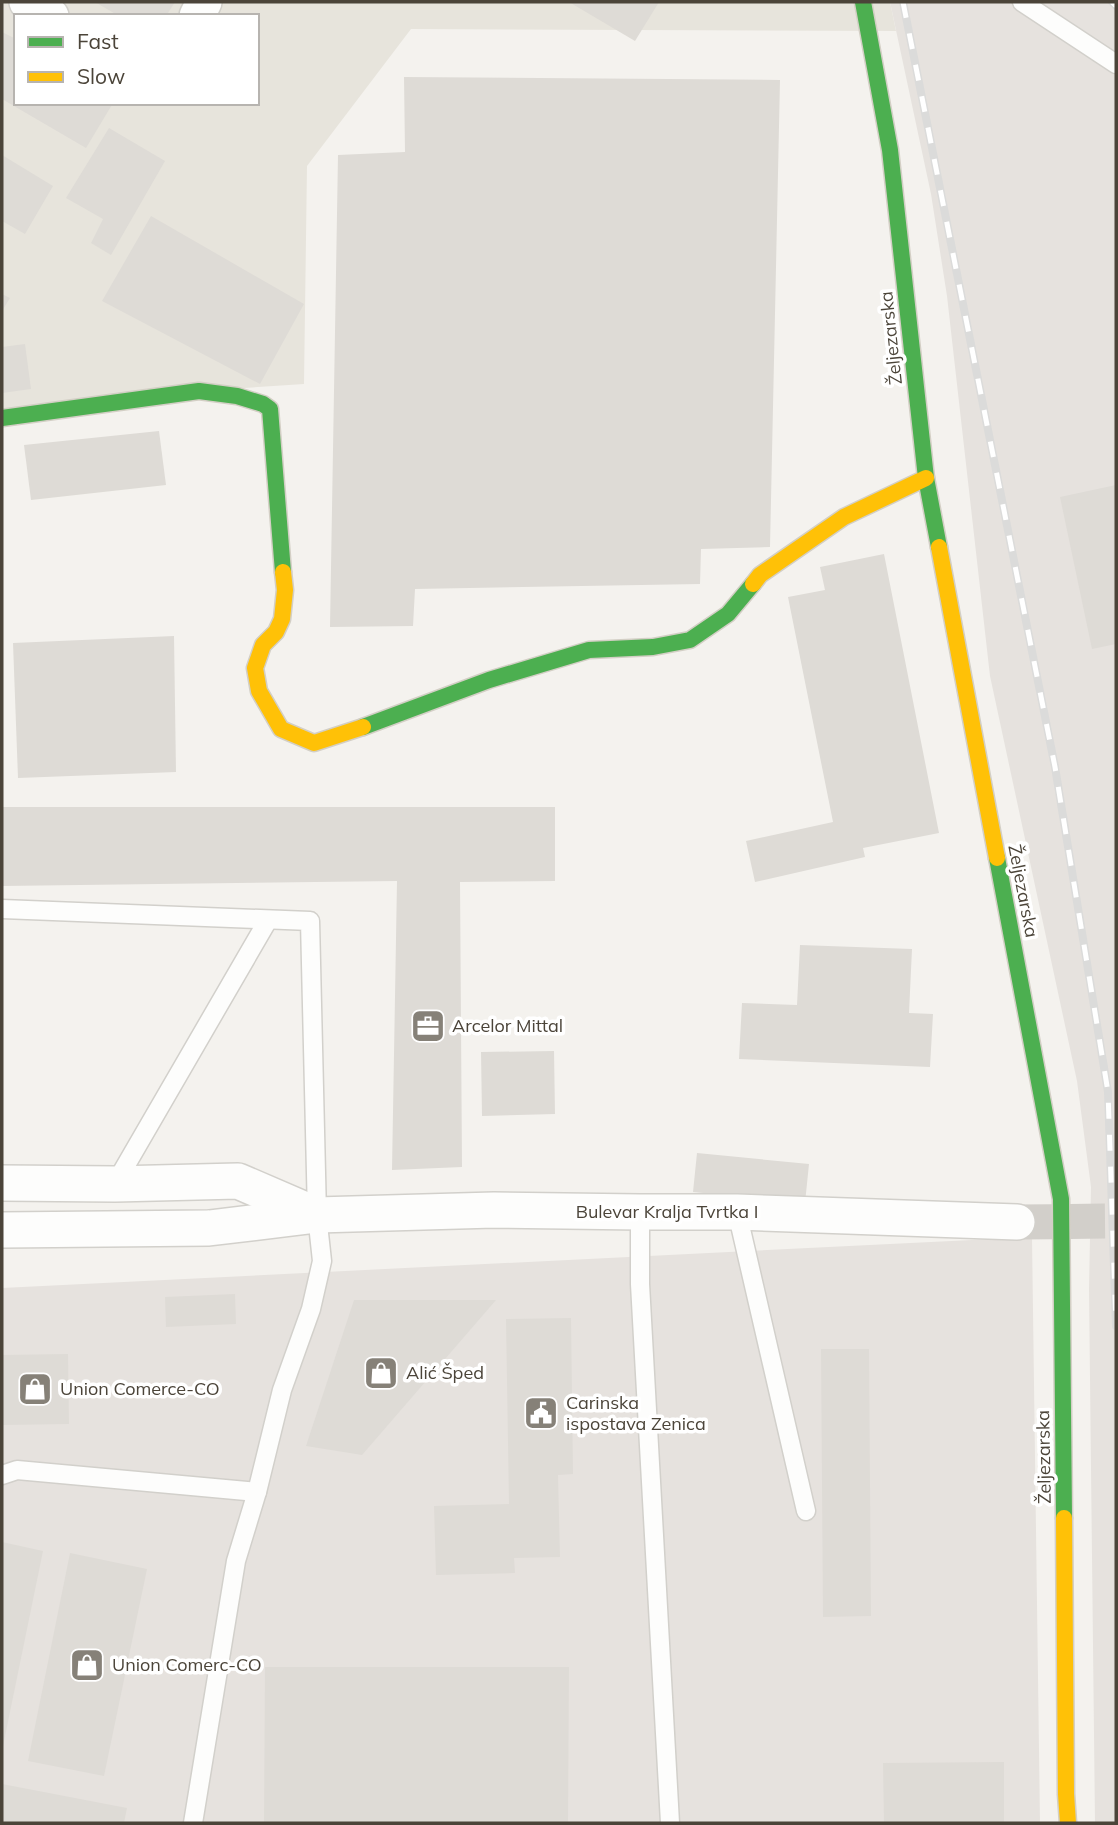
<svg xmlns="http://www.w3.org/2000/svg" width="1118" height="1825" font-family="Mulish,sans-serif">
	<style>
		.residential { fill: #e7e4dc; fill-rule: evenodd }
		.industrial { fill: #e6e2de }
		.building { fill: #dedbd6 }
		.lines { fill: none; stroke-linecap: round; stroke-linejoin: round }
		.street-tunnel { stroke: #d2cfca; stroke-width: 35; stroke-dasharray: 35 18; stroke-linecap: butt }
		.lane-casing { stroke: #d2d0cb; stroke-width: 21 }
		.street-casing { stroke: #d2d0cb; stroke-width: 38 }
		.fast-casing { stroke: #d3cfc5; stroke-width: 19 }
		.slow-casing { stroke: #d3cfc5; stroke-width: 19 }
		.lane { stroke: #fdfdfc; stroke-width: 18 }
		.street { stroke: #fdfdfc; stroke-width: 35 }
		.fast { stroke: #4caf50; stroke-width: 16 }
		.slow { stroke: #ffc107; stroke-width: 16 }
		.rail-casing { stroke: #dbdbda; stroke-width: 8 }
		.rail { stroke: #fff; stroke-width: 5; stroke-dasharray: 16; stroke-linecap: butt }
		.labels { text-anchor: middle; stroke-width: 7; stroke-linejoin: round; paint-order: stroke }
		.street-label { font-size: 18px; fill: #4b4439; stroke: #fff }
		.poi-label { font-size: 18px; fill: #4b4439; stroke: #fff; text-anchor: start }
	</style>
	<rect width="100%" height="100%" fill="#f4f2ee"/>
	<!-- residential -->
	<path class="residential" d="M2 2H890L896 31 411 29 307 166 304 384 199 391 2 418ZM16 16H257V103H16Z"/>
	<!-- industrial -->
	<g class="industrial">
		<polygon points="890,2 1116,2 1116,1823 1095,1823 1089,1289 1091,1187 1077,1081 990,676 947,296 931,194"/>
		<polygon points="1032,1237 1040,1823 2,1823 2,1288"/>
	</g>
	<!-- building -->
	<g class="building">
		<polygon points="95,2 175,2 166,16 119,16"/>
		<polygon points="569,2 659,2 635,41"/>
		<polygon points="2,32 16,39 16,103 113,103 86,148 2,99"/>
		<polygon points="404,77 780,80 770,547 701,549 700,584 415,589 413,626 330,627 338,155 405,152"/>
		<polygon points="109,128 165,161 111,255 91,243 103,219 66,198"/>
		<polygon points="2,155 53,186 25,234 2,221"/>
		<polygon points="151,216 304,304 260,384 102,301"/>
		<polygon points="2,294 10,298 2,311"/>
		<polygon points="25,344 31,389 2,393 2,347"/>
		<polygon points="159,431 166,485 31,500 24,445"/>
		<polygon points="1116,485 1116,644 1092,649 1060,497"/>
		<polygon points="884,554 939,833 863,848 865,857 755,882 746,841 833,822 788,597 825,590 820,567"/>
		<polygon points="174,636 176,772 18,778 13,643"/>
		<polygon points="2,807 555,807 555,881 460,882 462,1167 392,1170 397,881 2,886"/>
		<polygon points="800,945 912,949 909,1013 933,1014 930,1067 739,1059 742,1003 797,1005"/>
		<polygon points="554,1051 555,1114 482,1116 481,1052"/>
		<polygon points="697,1153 809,1164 805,1203 693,1192"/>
		<polygon points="235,1294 236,1324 166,1327 165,1297"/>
		<polygon points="354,1300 496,1300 362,1455 306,1446"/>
		<polygon points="571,1318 573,1474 558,1475 560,1557 514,1558 515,1573 436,1575 434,1506 509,1504 506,1319"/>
		<polygon points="821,1349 869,1349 871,1616 823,1617"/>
		<polygon points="68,1354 69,1424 2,1425 2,1355"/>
		<polygon points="2,1542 43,1551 3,1746 2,1746"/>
		<polygon points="70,1553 147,1569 104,1776 28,1761"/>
		<polygon points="265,1667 569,1667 568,1823 264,1823"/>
		<polygon points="1004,1762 1004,1823 884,1823 883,1763"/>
		<polygon points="2,1784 127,1808 124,1823 2,1823"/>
	</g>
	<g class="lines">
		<!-- street-tunnel -->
		<polyline class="street-tunnel" points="1017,1222 1116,1221"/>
		<!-- lane casing -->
		<g class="lane-casing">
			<g id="lane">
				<polyline points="1022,2 1116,64"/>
				<polyline points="2,909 310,921 317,1215 322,1261 311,1309 282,1390 257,1492 236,1561 193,1823"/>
				<polyline points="115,1184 268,920"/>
				<polyline points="640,1212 640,1284 670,1823"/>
				<polyline points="737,1212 806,1511"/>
				<polyline points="2,1475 17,1470 257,1492"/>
			</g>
		</g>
		<!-- street casing -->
		<g class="street-casing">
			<g id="street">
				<polyline points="27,2 51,16"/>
				<polyline points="197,16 204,2"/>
				<polyline points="2,1183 115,1184 238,1181 317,1215"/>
				<polyline points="2,1230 209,1228 317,1215 494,1210 640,1212 737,1212 1017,1222"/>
			</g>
		</g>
		<!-- fast casing -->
		<g class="fast-casing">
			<g id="fast">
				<polyline points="863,2 890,150 926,478 939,547"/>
				<polyline points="2,418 199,391 237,396 263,404 270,409 283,572"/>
				<polyline points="363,727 489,680 589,650 653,647 690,640 728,614 753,584"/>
				<polyline points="997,858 1061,1199 1064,1518"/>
			</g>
		</g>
		<!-- slow casing -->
		<g class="slow-casing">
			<g id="slow">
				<polyline points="939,547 997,858"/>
				<polyline points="283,572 285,590 282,619 276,632 263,645 255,668 259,691 281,729 314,743 363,727"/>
				<polyline points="753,584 760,575 844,517 926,478"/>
				<polyline points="1064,1518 1066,1794 1068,1823"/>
			</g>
		</g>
		<!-- lane -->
		<use href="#lane" class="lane"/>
		<!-- street -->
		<use href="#street" class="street"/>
		<!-- fast -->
		<use href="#fast" class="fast"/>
		<!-- slow -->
		<use href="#slow" class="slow"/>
		<!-- rail casing -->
		<g class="rail-casing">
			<g id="rail">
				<polyline points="903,2 1055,767 1108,1092 1116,1326"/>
				<polyline points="1112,2 1116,6"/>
			</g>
		</g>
		<!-- rail -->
		<use href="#rail" class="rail"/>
	</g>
	<!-- icons -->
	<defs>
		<g id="office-square" transform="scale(1.75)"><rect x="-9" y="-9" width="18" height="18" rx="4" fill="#868178" stroke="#fff"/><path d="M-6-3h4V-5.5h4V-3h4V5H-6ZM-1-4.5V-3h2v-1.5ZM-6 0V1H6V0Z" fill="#fff"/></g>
		<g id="shop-square" transform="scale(1.75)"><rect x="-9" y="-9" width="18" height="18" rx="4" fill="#868178" stroke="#fff"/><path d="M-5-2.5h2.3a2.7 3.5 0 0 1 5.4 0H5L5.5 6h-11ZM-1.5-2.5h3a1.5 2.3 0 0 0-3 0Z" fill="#fff"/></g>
		<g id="civic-square" transform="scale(1.75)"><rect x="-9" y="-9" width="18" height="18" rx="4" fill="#868178" stroke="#fff"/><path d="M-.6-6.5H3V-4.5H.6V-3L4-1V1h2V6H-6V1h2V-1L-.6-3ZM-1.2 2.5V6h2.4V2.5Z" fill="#fff"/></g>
	</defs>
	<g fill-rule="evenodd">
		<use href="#office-square" x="428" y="1026"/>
		<use href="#shop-square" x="381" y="1373"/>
		<use href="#shop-square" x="35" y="1389"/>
		<use href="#civic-square" x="541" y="1413"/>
		<use href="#shop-square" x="87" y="1665"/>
	</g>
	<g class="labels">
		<!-- street labels -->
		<g class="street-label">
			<text transform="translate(891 338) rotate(-96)" y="6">Željezarska</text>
			<text transform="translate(1023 891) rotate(79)" y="6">Željezarska</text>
			<text x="667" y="1218">Bulevar Kralja Tvrtka I</text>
			<text transform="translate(1044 1457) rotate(-91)" y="6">Željezarska</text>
		</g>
		<!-- poi labels -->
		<g class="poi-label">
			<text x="452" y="1032">Arcelor Mittal</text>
			<text x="406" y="1379">Alić Šped</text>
			<text x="60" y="1395">Union Comerce-CO</text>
			<text x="566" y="1409">Carinska<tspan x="566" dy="21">ispostava Zenica</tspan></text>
			<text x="112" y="1671">Union Comerc-CO</text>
		</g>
	</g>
	<!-- border -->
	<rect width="1118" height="1825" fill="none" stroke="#4b4439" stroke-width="7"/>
	<!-- legend -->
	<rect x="14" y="14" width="245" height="91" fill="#ffffff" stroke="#b7b4b0" stroke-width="2"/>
	<rect x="28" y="37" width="35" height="10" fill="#4caf50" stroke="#b7b4b0" stroke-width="2"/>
	<text x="77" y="49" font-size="21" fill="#4b4439">Fast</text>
	<rect x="28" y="72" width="35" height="10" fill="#ffc107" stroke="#b7b4b0" stroke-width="2"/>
	<text x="77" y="84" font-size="21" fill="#4b4439">Slow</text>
</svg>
